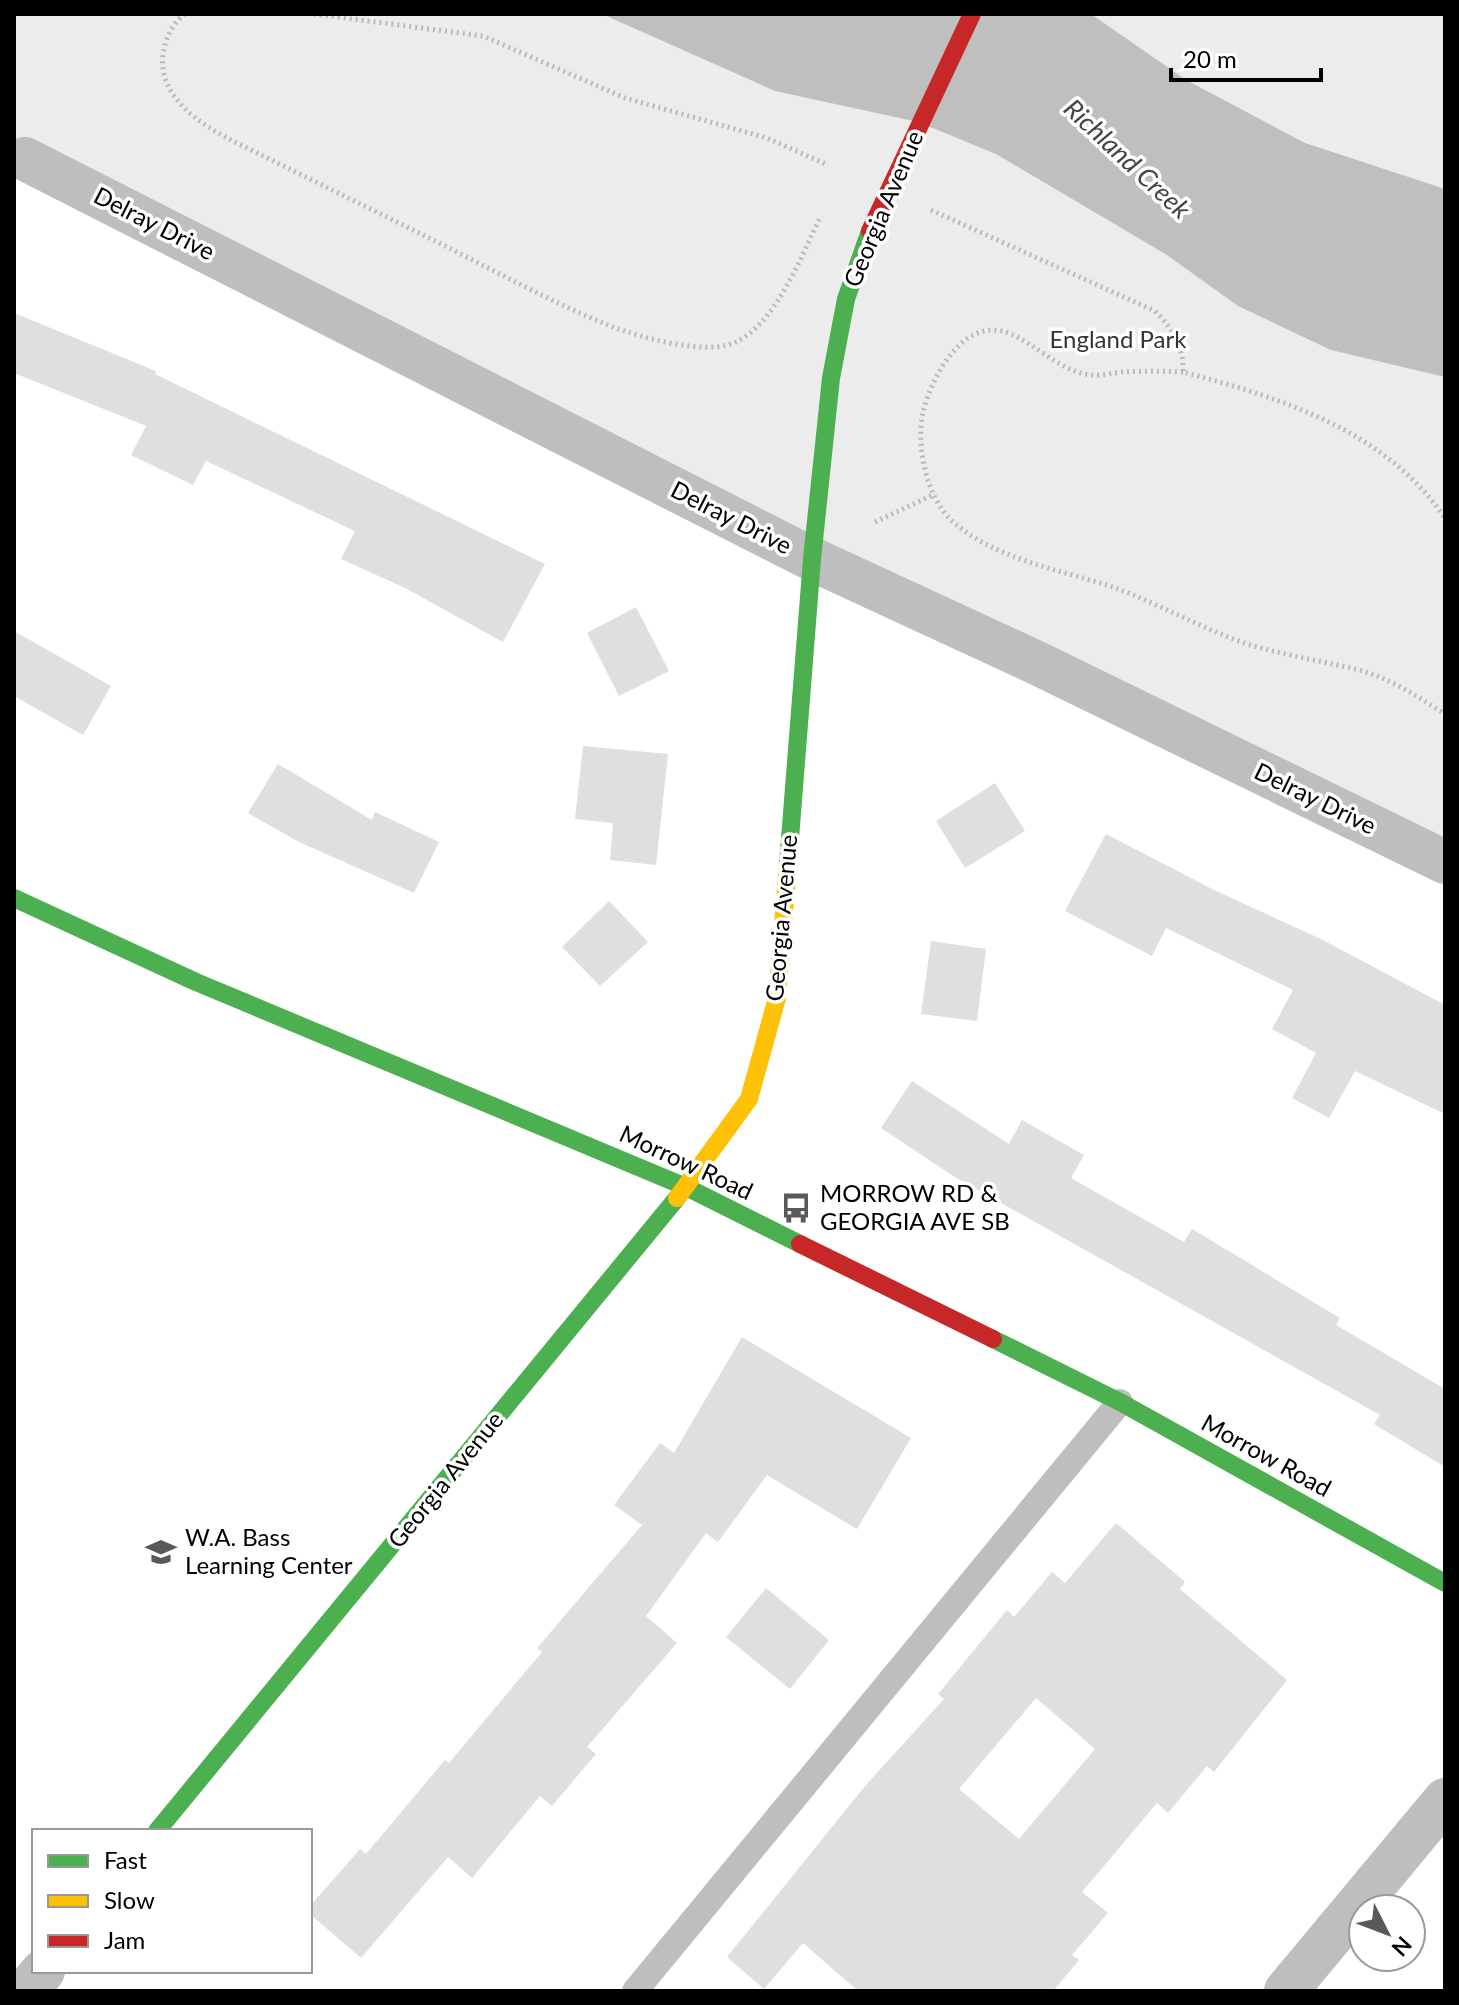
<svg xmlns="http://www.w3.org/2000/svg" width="1459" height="2005" font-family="Lato,sans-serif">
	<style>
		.green { fill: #ececec }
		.water { fill: #bfbfbf }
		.building { fill: #dfdfdf; fill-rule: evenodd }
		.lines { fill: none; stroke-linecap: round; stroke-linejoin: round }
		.path { stroke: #b9b9b9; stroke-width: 5; stroke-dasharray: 2 4; stroke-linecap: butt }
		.lane { stroke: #bebebe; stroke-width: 26 }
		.street { stroke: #bebebe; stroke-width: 44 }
		.fast { stroke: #4caf50; stroke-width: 18 }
		.slow { stroke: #ffc107; stroke-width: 18 }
		.jam { stroke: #c62828; stroke-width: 18 }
		.jam-bridge { stroke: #c62828; stroke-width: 18 }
		.labels { text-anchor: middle; stroke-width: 7; stroke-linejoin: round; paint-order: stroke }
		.street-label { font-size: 24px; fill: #000; stroke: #fff }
		.park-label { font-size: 24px; fill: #333; stroke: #fff }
		.poi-label { font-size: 24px; fill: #000; stroke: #fff; text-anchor: start }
		.water-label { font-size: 26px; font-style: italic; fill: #444; stroke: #fff }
	</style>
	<rect width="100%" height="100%" fill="#fff"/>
	<!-- green -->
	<polygon class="green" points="14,14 1445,14 1445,862 14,151"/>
	<!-- water -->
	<polygon class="water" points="602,14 1091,14 1186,80 1305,143 1445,189 1445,377 1331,350 1238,306 1167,255 996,154 918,122 775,91"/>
	<!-- building -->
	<g class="building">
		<polygon points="14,313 156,371 155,374 545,564 503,642 405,588 341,559 355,531 206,461 193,485 131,455 146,426 14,373"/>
		<polygon points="636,607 669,671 619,696 587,633"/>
		<polygon points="14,631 111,686 83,735 14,696"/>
		<polygon points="583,746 668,754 656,865 610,860 613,823 575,819"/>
		<polygon points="278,764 372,820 375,812 439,842 414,893 299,842 248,813"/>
		<polygon points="995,783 1025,831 965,868 936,821"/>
		<polygon points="1106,834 1216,891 1321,939 1445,1005 1445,1114 1355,1071 1329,1118 1292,1098 1316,1053 1272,1029 1293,990 1166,928 1152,956 1065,911"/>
		<polygon points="609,901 648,942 600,986 562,947"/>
		<polygon points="931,941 986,949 977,1021 921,1014"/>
		<polygon points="912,1081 1009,1144 1022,1120 1084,1155 1071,1178 1184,1242 1192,1229 1340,1318 1336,1325 1445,1389 1445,1467 1374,1424 1380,1415 953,1176 881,1128"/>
		<polygon points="742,1337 911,1438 857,1529 767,1475 718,1542 706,1533 646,1616 677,1643 587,1747 596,1754 552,1806 540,1796 472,1878 448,1857 361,1958 310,1914 310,1906 360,1849 366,1854 445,1760 449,1763 542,1652 537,1648 642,1525 614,1505 660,1443 674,1453"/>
		<path d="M1116 1523 1185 1582 1180 1589 1287 1680 1214 1772 1207 1766 1168 1813 1157 1803 1082 1892 1108 1913 1072 1955 1079 1960 1053 1991H858L803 1943 764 1989 727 1957 865 1786 944 1699 938 1694 1007 1610 1014 1617 1052 1572 1065 1583ZM1036 1698 1095 1749 1019 1839 959 1789Z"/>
		<polygon points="766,1588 829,1640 790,1689 726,1637"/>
	</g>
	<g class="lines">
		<!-- path -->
		<g class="path">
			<path d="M185 14C175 21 168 33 165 45 151 93 199 124 235 142 310 179 385 216 459 253 510 279 560 306 613 327 643 338 709 357 738 341 777 321 802 254 821 216"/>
			<polyline points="314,14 483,36 625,98 767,138 828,165"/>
			<path d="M931 210 1155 311C1173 329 1184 347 1183 372 1281 398 1385 430 1445 518"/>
			<path d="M1183 372C1162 371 1142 371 1122 372 1112 373 1101 376 1092 375 1062 373 1037 345 1011 334 964 314 932 376 923 412 916 446 926 496 951 520 992 558 1056 569 1107 585 1153 601 1195 625 1241 642 1280 655 1319 660 1359 670 1390 678 1418 697 1445 714"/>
			<polyline points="875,522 935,494"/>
		</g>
		<!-- lane -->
		<polyline class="lane" points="635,1991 1120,1402"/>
		<!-- street -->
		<g class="street">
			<polyline points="25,159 812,559 1039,664 1445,862"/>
			<polyline points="26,1991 43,1971"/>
			<polyline points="1286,1991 1445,1800"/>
		</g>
		<!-- fast -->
		<g class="fast">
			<polyline points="788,864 812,559 831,378 846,299 870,231"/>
			<polyline points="14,898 196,982 686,1187 800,1244"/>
			<polyline points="993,1339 1120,1402 1445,1583"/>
			<polyline points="157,1831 677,1198"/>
		</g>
		<!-- slow -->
		<polyline class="slow" points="677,1198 749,1099 777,998 788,864"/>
		<!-- jam -->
		<polyline class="jam" points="800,1244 993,1339"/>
		<!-- jam-bridge -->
		<polyline class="jam-bridge" points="870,231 972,14"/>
	</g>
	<!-- icons -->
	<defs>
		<g id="bus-bare" transform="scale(2.4)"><path d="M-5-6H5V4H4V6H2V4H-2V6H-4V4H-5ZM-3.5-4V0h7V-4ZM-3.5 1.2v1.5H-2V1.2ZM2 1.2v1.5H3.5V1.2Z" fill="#595959" stroke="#fff" stroke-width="2.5" paint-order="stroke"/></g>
		<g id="school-bare" transform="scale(2.4)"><path d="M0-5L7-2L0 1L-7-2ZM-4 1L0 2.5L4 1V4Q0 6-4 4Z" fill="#595959" stroke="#fff" stroke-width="2.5" paint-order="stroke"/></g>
	</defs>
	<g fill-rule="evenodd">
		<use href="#bus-bare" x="796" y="1208"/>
		<use href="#school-bare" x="161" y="1552"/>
	</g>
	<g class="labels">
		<!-- street labels -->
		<g class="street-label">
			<text transform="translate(884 209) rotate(-67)" y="8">Georgia Avenue</text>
			<text transform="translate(154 224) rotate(27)" y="8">Delray Drive</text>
			<text transform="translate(731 518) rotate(27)" y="8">Delray Drive</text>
			<text transform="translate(1315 799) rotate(26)" y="8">Delray Drive</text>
			<text transform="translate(782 918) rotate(-85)" y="8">Georgia Avenue</text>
			<text transform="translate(686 1163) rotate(25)" y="8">Morrow Road</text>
			<text transform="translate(1266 1456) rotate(29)" y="8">Morrow Road</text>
			<text transform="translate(446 1480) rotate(-51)" y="8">Georgia Avenue</text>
		</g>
		<!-- park labels -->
		<g class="park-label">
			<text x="1118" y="348">England Park</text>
		</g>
		<!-- poi labels -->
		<g class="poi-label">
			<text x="820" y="1202">MORROW RD &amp;<tspan x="820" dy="28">GEORGIA AVE SB</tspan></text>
			<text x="185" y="1546">W.A. Bass<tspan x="185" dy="28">Learning Center</tspan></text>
		</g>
		<!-- water labels -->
		<g class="water-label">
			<text transform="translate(1127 159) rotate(43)" y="9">Richland Creek</text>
		</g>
	</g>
	<!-- border -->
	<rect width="1459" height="2005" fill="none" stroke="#000000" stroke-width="32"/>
	<!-- legend -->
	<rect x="32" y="1829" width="280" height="144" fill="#ffffff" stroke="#999999" stroke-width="2"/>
	<rect x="48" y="1855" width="40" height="12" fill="#4caf50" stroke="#999999" stroke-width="2"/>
	<text x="104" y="1869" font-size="24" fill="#000000">Fast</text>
	<rect x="48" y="1895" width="40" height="12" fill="#ffc107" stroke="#999999" stroke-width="2"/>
	<text x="104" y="1909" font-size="24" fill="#000000">Slow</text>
	<rect x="48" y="1935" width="40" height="12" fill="#c62828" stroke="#999999" stroke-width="2"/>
	<text x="104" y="1949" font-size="24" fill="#000000">Jam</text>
	<!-- north arrow -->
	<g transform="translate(1387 1933) rotate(132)"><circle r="38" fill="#ffffff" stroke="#999999" stroke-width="2"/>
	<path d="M0-6L14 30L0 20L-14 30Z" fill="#595959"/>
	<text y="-12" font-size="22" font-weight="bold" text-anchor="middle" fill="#000000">N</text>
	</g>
	<!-- scale -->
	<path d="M1171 68v12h150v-12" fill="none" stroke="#000000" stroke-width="4"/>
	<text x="1183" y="68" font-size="24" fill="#000000" stroke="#ffffff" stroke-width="6" paint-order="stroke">20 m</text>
</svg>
